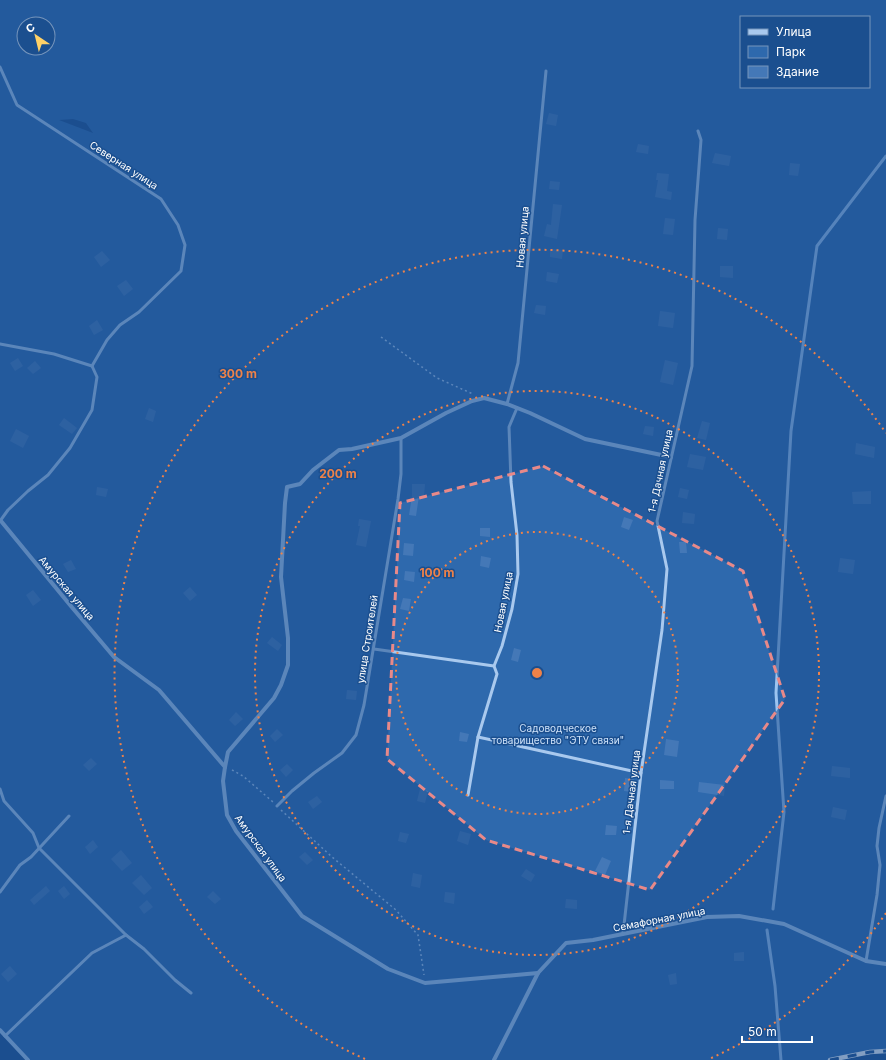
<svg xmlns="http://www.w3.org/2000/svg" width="886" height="1060" font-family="Inter,sans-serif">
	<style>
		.green { fill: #2e69ad; fill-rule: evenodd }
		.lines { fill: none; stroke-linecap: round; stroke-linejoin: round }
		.stream { stroke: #9cc4f0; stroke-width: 3 }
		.building { fill: #4478b7 }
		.path { stroke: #a9c9ee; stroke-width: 1.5; stroke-dasharray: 2 3; stroke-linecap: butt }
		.lane { stroke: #a9c9ee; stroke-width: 3 }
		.street { stroke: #a9c9ee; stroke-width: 4 }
		.rail-casing { stroke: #fff; stroke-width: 4.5 }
		.rail { stroke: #1b4f8f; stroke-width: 3; stroke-dasharray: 9; stroke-linecap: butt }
		.marked { fill: none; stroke: #e88989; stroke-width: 3; stroke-dasharray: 8 5; stroke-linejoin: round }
		.ring { fill: none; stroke: #ee8249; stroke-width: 2; stroke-dasharray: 2 4 }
		.labels { text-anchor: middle; stroke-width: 3; stroke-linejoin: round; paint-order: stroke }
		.street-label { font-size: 10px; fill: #fff; stroke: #1b4f8f }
		.park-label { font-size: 10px; fill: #cfe3fa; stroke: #1b4f8f }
		.centre { fill: #ee8249; stroke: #1b4f8f; stroke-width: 2 }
		.ring-label { font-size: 12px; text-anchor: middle; font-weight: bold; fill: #ee8249; stroke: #1b4f8f; stroke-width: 3; stroke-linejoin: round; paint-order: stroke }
	</style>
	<rect width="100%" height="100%" fill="#1b4f8f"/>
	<!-- green -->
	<path class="green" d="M0 0H886V1052H874L833 1060H26L0 1028ZM741 17H869V87H741ZM24 24H48V48H24ZM73 119 86 123 93 133 59 120Z"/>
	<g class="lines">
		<!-- stream -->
		<g class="stream">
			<polyline points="773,909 784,812 776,693 791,431 817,246 886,156"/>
			<polyline points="767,930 775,986 781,1060"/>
		</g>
	</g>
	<!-- building -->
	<g class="building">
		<polygon points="549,113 558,115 556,126 546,124"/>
		<polygon points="638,144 649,146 648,154 636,152"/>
		<polygon points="715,153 731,156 729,166 712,163"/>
		<polygon points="790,163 800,164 798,176 789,175"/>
		<polygon points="657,173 669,174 667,191 672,192 671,200 655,197 658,180 656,180"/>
		<polygon points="550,181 560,182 559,190 549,189"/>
		<polygon points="553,204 562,205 557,239 544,236 547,224 551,225"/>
		<polygon points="665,218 675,219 673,235 663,234"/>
		<polygon points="718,228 728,229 727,240 717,239"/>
		<polygon points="550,249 563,250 562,259 550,257"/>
		<polygon points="102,251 110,260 101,267 94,257"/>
		<polygon points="720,266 733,266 733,278 720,277"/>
		<polygon points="547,272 559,274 557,283 546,281"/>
		<polygon points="126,280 133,289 124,296 117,286"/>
		<polygon points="536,305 546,306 545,315 534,313"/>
		<polygon points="660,311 675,313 673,328 658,326"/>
		<polygon points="97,320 103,330 94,335 89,326"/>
		<polygon points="18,358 23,366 15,371 10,363"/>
		<polygon points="665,360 678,363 673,385 660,382"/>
		<polygon points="35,361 41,368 33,374 27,368"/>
		<polygon points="149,408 156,411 153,422 145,419"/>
		<polygon points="64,418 77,428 72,434 59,425"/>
		<polygon points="702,421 710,423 706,440 697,438"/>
		<polygon points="645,426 654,427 653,436 643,434"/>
		<polygon points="16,429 29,436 23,448 10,441"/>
		<polygon points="856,443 875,447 874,458 855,454"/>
		<polygon points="690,454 706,457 703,470 687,467"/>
		<polygon points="412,484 425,484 424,496 419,496 416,516 409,515 412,496"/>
		<polygon points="97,487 108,489 106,497 96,495"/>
		<polygon points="680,488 689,490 687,499 678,497"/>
		<polygon points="871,491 871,504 853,504 852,492"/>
		<polygon points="683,512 695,514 694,524 682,523"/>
		<polygon points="624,517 633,520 629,530 621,527"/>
		<polygon points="359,519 371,521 366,547 356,545 360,526 358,526"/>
		<polygon points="480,528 490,528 490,537 480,536"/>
		<polygon points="679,542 686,542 687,553 680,553"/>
		<polygon points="404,543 414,544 413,556 403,555"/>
		<polygon points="481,556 491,558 489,568 480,566"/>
		<polygon points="840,558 855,560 853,574 838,572"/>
		<polygon points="71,560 76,569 68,572 63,564"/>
		<polygon points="405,571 415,572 414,582 404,580"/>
		<polygon points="190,587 197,595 190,601 183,593"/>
		<polygon points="33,590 41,600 33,606 26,595"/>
		<polygon points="403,598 411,599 409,611 400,609"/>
		<polygon points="272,637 282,645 278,651 267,643"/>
		<polygon points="514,648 521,650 518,662 511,660"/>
		<polygon points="347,690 357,691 356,700 346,699"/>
		<polygon points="236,712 243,719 235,726 229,720"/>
		<polygon points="277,729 283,735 275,742 270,736"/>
		<polygon points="460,732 469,734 467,742 459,741"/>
		<polygon points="666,739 679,741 677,757 664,755"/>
		<polygon points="91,758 97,764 89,771 83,765"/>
		<polygon points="287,764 293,770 286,777 280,770"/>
		<polygon points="832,766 850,768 850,778 831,776"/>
		<polygon points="625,778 634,779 633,792 624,791"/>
		<polygon points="660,780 674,781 674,789 660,789"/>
		<polygon points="699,782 725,785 724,796 698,792"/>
		<polygon points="420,789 428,791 425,803 417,801"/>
		<polygon points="317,796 322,802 313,809 308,802"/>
		<polygon points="833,807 847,810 845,820 831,817"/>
		<polygon points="606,825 617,826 616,835 605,835"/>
		<polygon points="460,831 471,834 468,845 457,841"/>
		<polygon points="400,832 409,834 406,843 398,841"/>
		<polygon points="93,840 98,847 90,854 85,847"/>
		<polygon points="121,850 132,863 122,871 111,859"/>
		<polygon points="305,852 313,860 307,865 299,857"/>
		<polygon points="602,857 611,861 605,875 595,871"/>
		<polygon points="526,869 535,875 531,882 521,876"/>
		<polygon points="413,873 422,875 420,888 411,886"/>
		<polygon points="141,875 152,888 144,895 132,883"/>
		<polygon points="46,886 50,891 34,905 30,900"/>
		<polygon points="64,886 70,894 64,899 58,891"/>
		<polygon points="213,891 221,899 215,904 207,897"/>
		<polygon points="445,892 455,893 454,904 444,902"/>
		<polygon points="566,899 577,900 577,909 565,908"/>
		<polygon points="147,900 153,907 144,914 139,907"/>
		<polygon points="744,952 744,961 734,961 734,953"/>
		<polygon points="10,966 17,974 8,982 1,974"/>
		<polygon points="676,973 677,984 670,985 668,975"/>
	</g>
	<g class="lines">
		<!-- path -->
		<g class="path">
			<polyline points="381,337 437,378 473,394"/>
			<polyline points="232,770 243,776 273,802"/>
			<polyline points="281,810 332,857 396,910 418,935 424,975"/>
		</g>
		<!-- lane -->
		<g class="lane">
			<polyline points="0,67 17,105 161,199 178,225 185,245 181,271 139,312 120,325 107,340 92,366"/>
			<polyline points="0,344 54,354 92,366"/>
			<polyline points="507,404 518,363 546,71"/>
			<polyline points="0,521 8,510 28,491 48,475 70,448 92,410 97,377 92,366"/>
			<polyline points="374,649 494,666"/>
			<polyline points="478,737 641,773"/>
			<polyline points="0,789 4,801 33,833 39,848 126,935 144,949 175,980 191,993"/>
			<polyline points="468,795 478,737 497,674 494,666 502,646 512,609 518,574 517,535 511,482 509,427 517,408"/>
			<polyline points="277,806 292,791 314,773 342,753 356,735 364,705 398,499 401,474 401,438"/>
			<polyline points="0,892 20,865 31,857 69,816"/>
			<polyline points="623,934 641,773 662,630 667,569 657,521 692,366 695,220 701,140 698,131"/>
			<polyline points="866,961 877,895 880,865 877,846 879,828 886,796"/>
			<polyline points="5,1036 92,953 126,935"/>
		</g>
		<!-- street -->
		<g class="street">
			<polyline points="1,521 70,605 114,657 159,690 225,767 223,781 227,815 236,831 302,916 388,969 425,983 538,973"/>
			<polyline points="225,767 228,752 274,698 281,685 288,665 288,638 281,577 285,503 287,487 300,484 313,470 339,450 352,449 401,438 446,413 472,401 484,398 507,404 530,413 585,439 671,457"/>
			<polyline points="0,1030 28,1060"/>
			<polyline points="494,1060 538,973 566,943 593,940 707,917 739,916 784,924 866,961 886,964"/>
		</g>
		<!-- rail casing -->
		<g class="rail-casing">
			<polyline id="rail" points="830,1060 870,1052 886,1051"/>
		</g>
		<!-- rail -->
		<use href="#rail" class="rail"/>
	</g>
	<!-- marked area -->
	<path d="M0 0H886V1060H0ZM543 466 743 571 785 699 650 890 486 840 387 759 400 503Z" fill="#1b4f8f" fill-opacity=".55" fill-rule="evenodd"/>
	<path class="marked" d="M543 466 743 571 785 699 650 890 486 840 387 759 400 503Z"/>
	<!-- distance rings -->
	<g class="ring">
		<circle cx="537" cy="673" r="141"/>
		<circle cx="537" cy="673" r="282"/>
		<path d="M886 913A423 423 0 0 1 709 1059M365 1059A423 423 0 1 1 886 433"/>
	</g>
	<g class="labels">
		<!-- street labels -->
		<g class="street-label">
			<text transform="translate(124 165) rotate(33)" y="4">Северная улица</text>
			<text transform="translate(522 237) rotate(-85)" y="4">Новая улица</text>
			<text transform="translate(660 471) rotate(-78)" y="4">1-я Дачная улица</text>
			<text transform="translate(67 588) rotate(50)" y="4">Амурская улица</text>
			<text transform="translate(503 602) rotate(-79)" y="4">Новая улица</text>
			<text transform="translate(367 639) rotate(-81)" y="4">улица Строителей</text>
			<text transform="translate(631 792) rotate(-83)" y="4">1-я Дачная улица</text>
			<text transform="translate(261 848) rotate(54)" y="4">Амурская улица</text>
			<text transform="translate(659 919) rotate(-11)" y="4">Семафорная улица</text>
		</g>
		<!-- park labels -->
		<g class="park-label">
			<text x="558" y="732">Садоводческое<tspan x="558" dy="12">товарищество "ЭТУ связи"</tspan></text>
		</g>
	</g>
	<circle cx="537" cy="673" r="6" class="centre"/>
	<g class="ring-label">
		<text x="238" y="378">300 m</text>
		<text x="338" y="478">200 m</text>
		<text x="437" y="577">100 m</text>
	</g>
	<!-- legend -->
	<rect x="740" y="16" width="130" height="72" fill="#1b4f8f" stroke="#7695bc"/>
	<rect x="748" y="29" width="20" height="6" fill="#a9c9ee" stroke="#7695bc"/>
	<text x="776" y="36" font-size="12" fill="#ffffff">Улица</text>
	<rect x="748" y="46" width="20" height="12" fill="#2e69ad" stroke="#7695bc"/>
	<text x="776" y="56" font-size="12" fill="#ffffff">Парк</text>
	<rect x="748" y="66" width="20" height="12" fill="#4478b7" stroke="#7695bc"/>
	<text x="776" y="76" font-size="12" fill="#ffffff">Здание</text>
	<!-- north arrow -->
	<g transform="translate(36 36) rotate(325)"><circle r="19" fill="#1b4f8f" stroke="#7695bc"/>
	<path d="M0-3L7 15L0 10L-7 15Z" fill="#ffd166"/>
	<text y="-6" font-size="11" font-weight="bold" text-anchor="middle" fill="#ffffff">С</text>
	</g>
	<!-- scale -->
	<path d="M742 1036v6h70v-6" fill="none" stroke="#ffffff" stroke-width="2"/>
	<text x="748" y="1036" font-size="12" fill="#ffffff" stroke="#1b4f8f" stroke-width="3" paint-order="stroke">50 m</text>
</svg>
